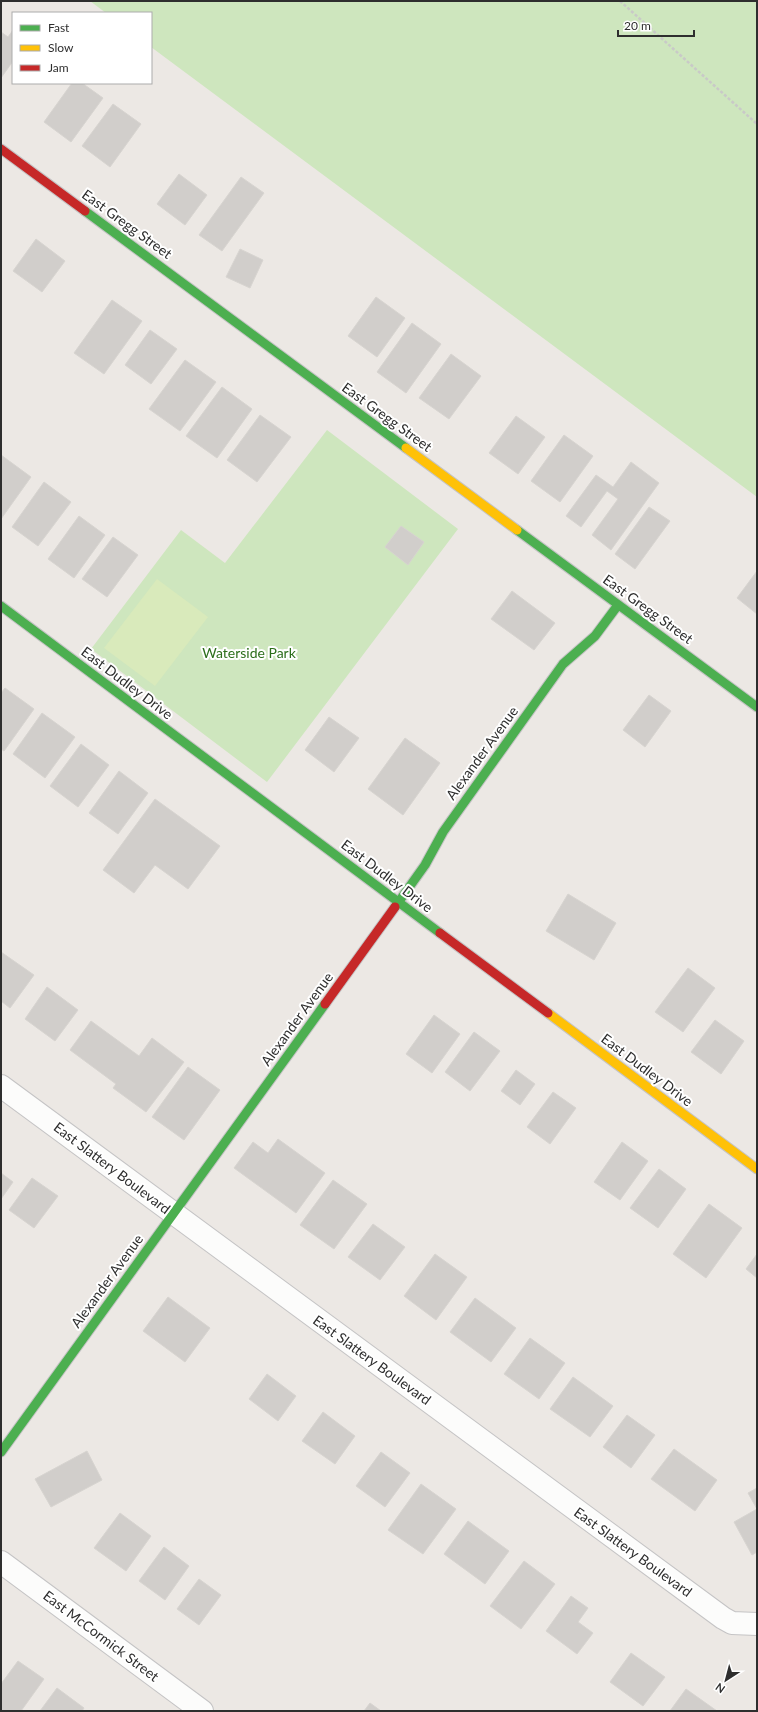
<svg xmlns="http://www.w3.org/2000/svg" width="758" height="1712" font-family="Lato,sans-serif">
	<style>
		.green { fill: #cee6be }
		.pitch { fill: #d9eabb }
		.building { fill: #d1cecb; stroke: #d7d4d0 }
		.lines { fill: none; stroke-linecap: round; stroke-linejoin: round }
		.street-casing { stroke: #c5c4c5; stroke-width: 24 }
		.fast-casing { stroke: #c5c4c5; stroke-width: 11 }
		.slow-casing { stroke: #c5c4c5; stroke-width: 11 }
		.jam-casing { stroke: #c5c4c5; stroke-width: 11 }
		.path { stroke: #c9c9c8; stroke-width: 2.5; stroke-dasharray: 3 2; stroke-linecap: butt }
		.street { stroke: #fcfcfb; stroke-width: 22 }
		.fast { stroke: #4caf50; stroke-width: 9 }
		.slow { stroke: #ffc107; stroke-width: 9 }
		.jam { stroke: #c62828; stroke-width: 9 }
		.labels { text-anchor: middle; stroke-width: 4; stroke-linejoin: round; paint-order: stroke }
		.street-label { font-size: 14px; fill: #2e2e2e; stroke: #fff }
		.park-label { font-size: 14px; fill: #2c6e1b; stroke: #fff }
	</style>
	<rect width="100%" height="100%" fill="#ece8e4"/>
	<!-- green -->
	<g class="green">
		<polygon points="90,1 757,1 757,497 151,47 151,13 106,13"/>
		<polygon points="327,430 458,529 267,782 91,649 181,530 225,563"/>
	</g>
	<!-- pitch -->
	<polygon class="pitch" points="157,579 208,617 155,686 104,648"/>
	<!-- building -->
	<g class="building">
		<polygon points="13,30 13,61 1,78 1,32 8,37"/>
		<polygon points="72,83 82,83 103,98 71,142 44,122"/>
		<polygon points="113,104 141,124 110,167 82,146"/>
		<polygon points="179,174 207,195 185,225 157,204"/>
		<polygon points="241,177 264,193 222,251 199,235"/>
		<polygon points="36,239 65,261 42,292 13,271"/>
		<polygon points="240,249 263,260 250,288 226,277"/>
		<polygon points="376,297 405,318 377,357 348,336"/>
		<polygon points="112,300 142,321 104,374 74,353"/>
		<polygon points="412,323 441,344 406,393 377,372"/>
		<polygon points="150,330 177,349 151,384 125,365"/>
		<polygon points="451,354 481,376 449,419 419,398"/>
		<polygon points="185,360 216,382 180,431 149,409"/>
		<polygon points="222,387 252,409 217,458 186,436"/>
		<polygon points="260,415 291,437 257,482 227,460"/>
		<polygon points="516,416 545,437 518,474 489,453"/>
		<polygon points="564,435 593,456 560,502 531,481"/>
		<polygon points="1,455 31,477 1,519"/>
		<polygon points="631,462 659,483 611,550 592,535 618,499 607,491 581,527 566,516 596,475 613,487"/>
		<polygon points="44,482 71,502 38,546 12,527"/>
		<polygon points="649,507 670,521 635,569 615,554"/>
		<polygon points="79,516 105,535 74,578 48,559"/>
		<polygon points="401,526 424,542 408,565 385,547"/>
		<polygon points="113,537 138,555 107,597 82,579"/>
		<polygon points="757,571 757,614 737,598"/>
		<polygon points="512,591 555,623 534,650 491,619"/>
		<polygon points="5,688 34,709 4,751 1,749 1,693"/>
		<polygon points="649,695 671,711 645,747 623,730"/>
		<polygon points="42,713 75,737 45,778 13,754"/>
		<polygon points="329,717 359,738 334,772 305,750"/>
		<polygon points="405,738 440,763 403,815 368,789"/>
		<polygon points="81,744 109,765 78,807 50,786"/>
		<polygon points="119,771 148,793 118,834 89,813"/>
		<polygon points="155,799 220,846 188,889 155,865 134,893 103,870"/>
		<polygon points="568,894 616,923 594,960 546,931"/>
		<polygon points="1,952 34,975 10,1008 1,1001"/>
		<polygon points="688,968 715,988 683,1032 655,1012"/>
		<polygon points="47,987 78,1010 55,1041 25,1019"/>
		<polygon points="434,1015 460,1034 432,1073 406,1054"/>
		<polygon points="715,1020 744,1041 721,1074 691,1052"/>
		<polygon points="91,1021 139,1056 152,1038 184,1062 146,1112 113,1088 116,1084 70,1050"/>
		<polygon points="474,1032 500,1051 470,1091 445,1072"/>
		<polygon points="188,1067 220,1090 184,1140 152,1117"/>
		<polygon points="516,1070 535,1084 520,1105 501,1091"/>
		<polygon points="553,1092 576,1108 550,1144 527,1127"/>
		<polygon points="278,1139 325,1173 296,1213 234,1168 253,1142 268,1153"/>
		<polygon points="622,1142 648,1161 620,1200 594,1182"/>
		<polygon points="659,1169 686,1189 658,1228 630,1208"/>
		<polygon points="1,1173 13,1182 1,1199"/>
		<polygon points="32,1178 58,1196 34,1228 9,1210"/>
		<polygon points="333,1180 367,1204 334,1249 300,1225"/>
		<polygon points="709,1204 742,1228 706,1278 673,1254"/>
		<polygon points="373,1224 405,1247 380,1280 348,1257"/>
		<polygon points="435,1254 467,1277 436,1320 404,1296"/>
		<polygon points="757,1254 757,1278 746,1269"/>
		<polygon points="168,1297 210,1328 185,1362 143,1331"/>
		<polygon points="475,1298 516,1328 491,1362 450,1332"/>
		<polygon points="530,1338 565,1363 539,1399 504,1374"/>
		<polygon points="267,1374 296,1396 278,1421 249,1399"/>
		<polygon points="573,1377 613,1406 590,1437 550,1409"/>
		<polygon points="323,1412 355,1436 335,1464 302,1441"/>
		<polygon points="627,1415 655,1435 631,1468 603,1447"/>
		<polygon points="674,1449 717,1480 695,1511 651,1479"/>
		<polygon points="87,1451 102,1480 51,1507 35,1479"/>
		<polygon points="381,1452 410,1473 385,1507 356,1486"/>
		<polygon points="421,1484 456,1509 423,1554 388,1530"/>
		<polygon points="757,1488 757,1552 752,1555 734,1522 757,1509 748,1493"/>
		<polygon points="120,1513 151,1536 126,1571 94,1548"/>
		<polygon points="468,1521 509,1551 485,1584 444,1554"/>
		<polygon points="164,1547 189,1566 165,1600 139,1581"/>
		<polygon points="524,1561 555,1584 521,1629 490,1606"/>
		<polygon points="199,1579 221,1595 199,1625 177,1609"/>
		<polygon points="571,1596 588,1608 578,1622 593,1633 577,1654 546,1631"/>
		<polygon points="631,1653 665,1677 643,1706 610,1682"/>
		<polygon points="18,1661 44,1679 21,1711 1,1711 1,1684"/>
		<polygon points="57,1688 84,1708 82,1711 40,1711"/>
		<polygon points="686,1689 717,1711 670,1711"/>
		<polygon points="370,1703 381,1711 364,1711"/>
	</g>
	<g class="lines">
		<!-- street casing -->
		<g class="street-casing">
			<g id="street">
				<polyline points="1,1086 723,1618 732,1623 757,1624"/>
				<polyline points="1,1562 202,1711"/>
			</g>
		</g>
		<!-- fast casing -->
		<g class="fast-casing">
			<g id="fast">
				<polyline points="85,211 406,448"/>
				<polyline points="517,530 757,707"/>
				<polyline points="1,606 440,933"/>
				<polyline points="395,907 425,865 443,832 563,664 595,636 618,605"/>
				<polyline points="1,1452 325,1004"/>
			</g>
		</g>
		<!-- slow casing -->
		<g class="slow-casing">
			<g id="slow">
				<polyline points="406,448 517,530"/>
				<polyline points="548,1013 757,1169"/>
			</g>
		</g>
		<!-- jam casing -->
		<g class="jam-casing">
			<g id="jam">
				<polyline points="1,149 85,211"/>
				<polyline points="440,933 548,1013"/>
				<polyline points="325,1004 395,907"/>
			</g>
		</g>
		<!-- path -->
		<polyline class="path" points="620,1 757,124"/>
		<!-- street -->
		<use href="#street" class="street"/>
		<!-- fast -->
		<use href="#fast" class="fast"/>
		<!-- slow -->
		<use href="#slow" class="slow"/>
		<!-- jam -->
		<use href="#jam" class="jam"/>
	</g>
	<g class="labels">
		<!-- street labels -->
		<g class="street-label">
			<text transform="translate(127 224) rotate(36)" y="5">East Gregg Street</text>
			<text transform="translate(387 417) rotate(36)" y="5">East Gregg Street</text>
			<text transform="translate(648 609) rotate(36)" y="5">East Gregg Street</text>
			<text transform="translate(127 683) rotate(37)" y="5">East Dudley Drive</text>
			<text transform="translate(482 753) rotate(-54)" y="5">Alexander Avenue</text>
			<text transform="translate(387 876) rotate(37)" y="5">East Dudley Drive</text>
			<text transform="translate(297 1019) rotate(-54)" y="5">Alexander Avenue</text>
			<text transform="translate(647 1070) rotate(37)" y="5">East Dudley Drive</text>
			<text transform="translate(112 1168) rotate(37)" y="5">East Slattery Boulevard</text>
			<text transform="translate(107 1281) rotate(-54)" y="5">Alexander Avenue</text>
			<text transform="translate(372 1360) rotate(36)" y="5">East Slattery Boulevard</text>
			<text transform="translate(633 1552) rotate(36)" y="5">East Slattery Boulevard</text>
			<text transform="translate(101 1636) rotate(37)" y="5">East McCormick Street</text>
		</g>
		<!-- park labels -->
		<g class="park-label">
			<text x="249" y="658">Waterside Park</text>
		</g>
	</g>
	<!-- border -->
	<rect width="758" height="1712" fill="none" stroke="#2e2e2e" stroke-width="4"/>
	<!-- legend -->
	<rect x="12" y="12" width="140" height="72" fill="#ffffff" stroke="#ababab"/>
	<rect x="20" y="25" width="20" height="6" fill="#4caf50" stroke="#ababab"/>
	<text x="48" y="32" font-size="12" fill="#2e2e2e">Fast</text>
	<rect x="20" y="45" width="20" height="6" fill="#ffc107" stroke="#ababab"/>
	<text x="48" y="52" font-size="12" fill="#2e2e2e">Slow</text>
	<rect x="20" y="65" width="20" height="6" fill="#c62828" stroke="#ababab"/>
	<text x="48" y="72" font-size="12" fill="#2e2e2e">Jam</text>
	<!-- north arrow -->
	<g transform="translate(726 1680) rotate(216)" stroke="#ffffff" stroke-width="3" paint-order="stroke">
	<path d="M0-3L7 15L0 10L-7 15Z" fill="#2e2e2e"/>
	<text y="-6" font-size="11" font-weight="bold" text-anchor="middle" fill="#2e2e2e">N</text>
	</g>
	<!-- scale -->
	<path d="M618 30v6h76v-6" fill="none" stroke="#2e2e2e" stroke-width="2"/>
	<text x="624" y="30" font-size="12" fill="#2e2e2e" stroke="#ffffff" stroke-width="3" paint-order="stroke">20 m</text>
</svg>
